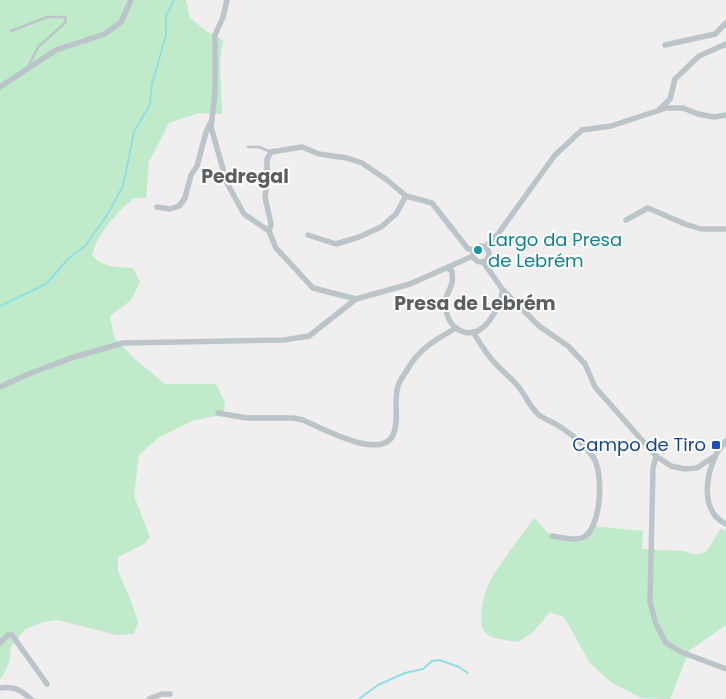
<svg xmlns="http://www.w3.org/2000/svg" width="726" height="699" font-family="Poppins,sans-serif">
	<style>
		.green { fill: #bfebca }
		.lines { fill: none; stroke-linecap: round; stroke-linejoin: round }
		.stream { stroke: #90dfe4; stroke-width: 2 }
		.lane { stroke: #bac4c9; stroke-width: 2.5 }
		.street { stroke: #bac4c9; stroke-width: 5.5 }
		.culture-dot { fill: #0f9aa8; stroke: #fff; stroke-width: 2 }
		.transit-dot { fill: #1a4fb4; stroke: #fff; stroke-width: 2 }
		.labels { text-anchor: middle; stroke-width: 4; stroke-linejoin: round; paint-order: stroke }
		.culture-label { font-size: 18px; fill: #0d838f; stroke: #fff; text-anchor: start }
		.transit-label { font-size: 18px; fill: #164399; stroke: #fff; text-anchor: end }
		.neighbourhood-label { font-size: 19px; font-weight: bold; fill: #5b5f62; stroke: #fff }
	</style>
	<rect width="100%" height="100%" fill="#f0eeee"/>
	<!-- green -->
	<g class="green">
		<path d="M0 0H186L190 18 206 31 223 40 220 62 222 114 199 113 169 123 149 162 146 198H134C117 212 98 233 92 255 103 268 117 267 133 268L140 282 131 300 110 316 114 338 137 361 165 384H216L225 403 224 414 192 421 158 438 139 455 134 496 150 537 144 544 118 557V571L132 604 138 622 134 634 117 635 57 620 42 622 24 630 11 647 9 662 3 676 0 679Z"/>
		<path d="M534 518 554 539 584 541 591 526 643 531 642 549 683 551 697 555 707 551 721 528 726 531V625L689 651 670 699 641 698 612 683 590 663 564 617 550 612 533 632 518 642C508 640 492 640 485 632 476 623 485 588 492 578 504 557 520 538 534 518Z"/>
	</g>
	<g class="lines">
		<!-- stream -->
		<g class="stream">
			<polyline points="0,306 46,284 68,259 86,245 107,215 123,186 134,132 150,104 152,84 166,35 166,16 174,0"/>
			<polyline points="359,699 378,685 405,673 423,669 432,661 440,660 459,667 468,673"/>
		</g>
		<!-- lane -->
		<g class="lane">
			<polyline points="11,31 47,17 65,17 66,22 38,47 28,67"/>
			<polyline points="248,147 259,147 271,152"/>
		</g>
		<!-- street -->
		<g class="street">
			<polyline points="227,0 223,17 215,35 215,93 211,127 227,183 244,214 269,231 276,248 313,288 356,299 410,284 473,256"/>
			<polyline points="665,45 715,34 726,23"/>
			<polyline points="0,87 56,50 105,34 121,22 131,0"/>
			<polyline points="659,110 670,99 675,79 699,56 726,44"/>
			<polyline points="157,207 170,209 179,206 185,198 191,175 197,166 206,132 211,122"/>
			<polyline points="626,220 648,208 685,224 701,229 726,229"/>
			<polyline points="269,231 271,224 265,197 267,182 267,159 271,152 302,147 319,154 347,158 362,163 387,180 406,196 432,203 468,249 474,250"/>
			<polyline points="308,235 336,244 359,237 381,227 396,214 406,196"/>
			<circle cx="481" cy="254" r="8"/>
			<polyline points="485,247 498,234 555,155 582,130 611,126 666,108 683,108 698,114 714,117 726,115"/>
			<polyline points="483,262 503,290 539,326 568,346 585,364 595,387 656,456 671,466 685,469 697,468 715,456"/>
			<path d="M447 268 452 271C452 275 453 280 452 283 449 293 443 298 446 309 447 318 452 327 461 331 484 341 499 308 503 290"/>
			<path d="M473 332C480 343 486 354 495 363 502 371 510 377 517 385 525 394 529 406 539 415 546 420 555 423 562 428 574 436 585 445 593 457 604 472 602 530 582 538 574 541 560 537 552 536"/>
			<polyline points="0,387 26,375 71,358 123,343 284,340 309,336 356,299"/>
			<path d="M218 413 247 418H293L303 420C321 428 381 461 393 435 400 420 393 402 398 386 400 380 404 375 407 370 420 348 435 340 456 328"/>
			<path d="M726 441C722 446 717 451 715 457 705 479 701 512 726 524"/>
			<polyline points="656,456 653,468 650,602 656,624 666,643 681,652 726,669"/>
			<polyline points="0,643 8,635 12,635 47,684"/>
			<path d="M0 688C14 686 21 690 31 699"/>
			<polyline points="149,699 162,694 170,694"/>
		</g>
	</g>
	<!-- markers -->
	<circle class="culture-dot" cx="478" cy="250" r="5"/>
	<rect class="transit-dot" x="711" y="440" width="10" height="10" rx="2.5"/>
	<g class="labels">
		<!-- culture labels -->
		<g class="culture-label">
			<text x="488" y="246">Largo da Presa<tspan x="488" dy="21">de Lebrém</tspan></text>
		</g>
		<!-- transit labels -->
		<g class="transit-label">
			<text x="706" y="451">Campo de Tiro</text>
		</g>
		<!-- neighbourhood labels -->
		<g class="neighbourhood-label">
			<text x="245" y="183">Pedregal</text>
			<text x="475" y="310">Presa de Lebrém</text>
		</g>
	</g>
</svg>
